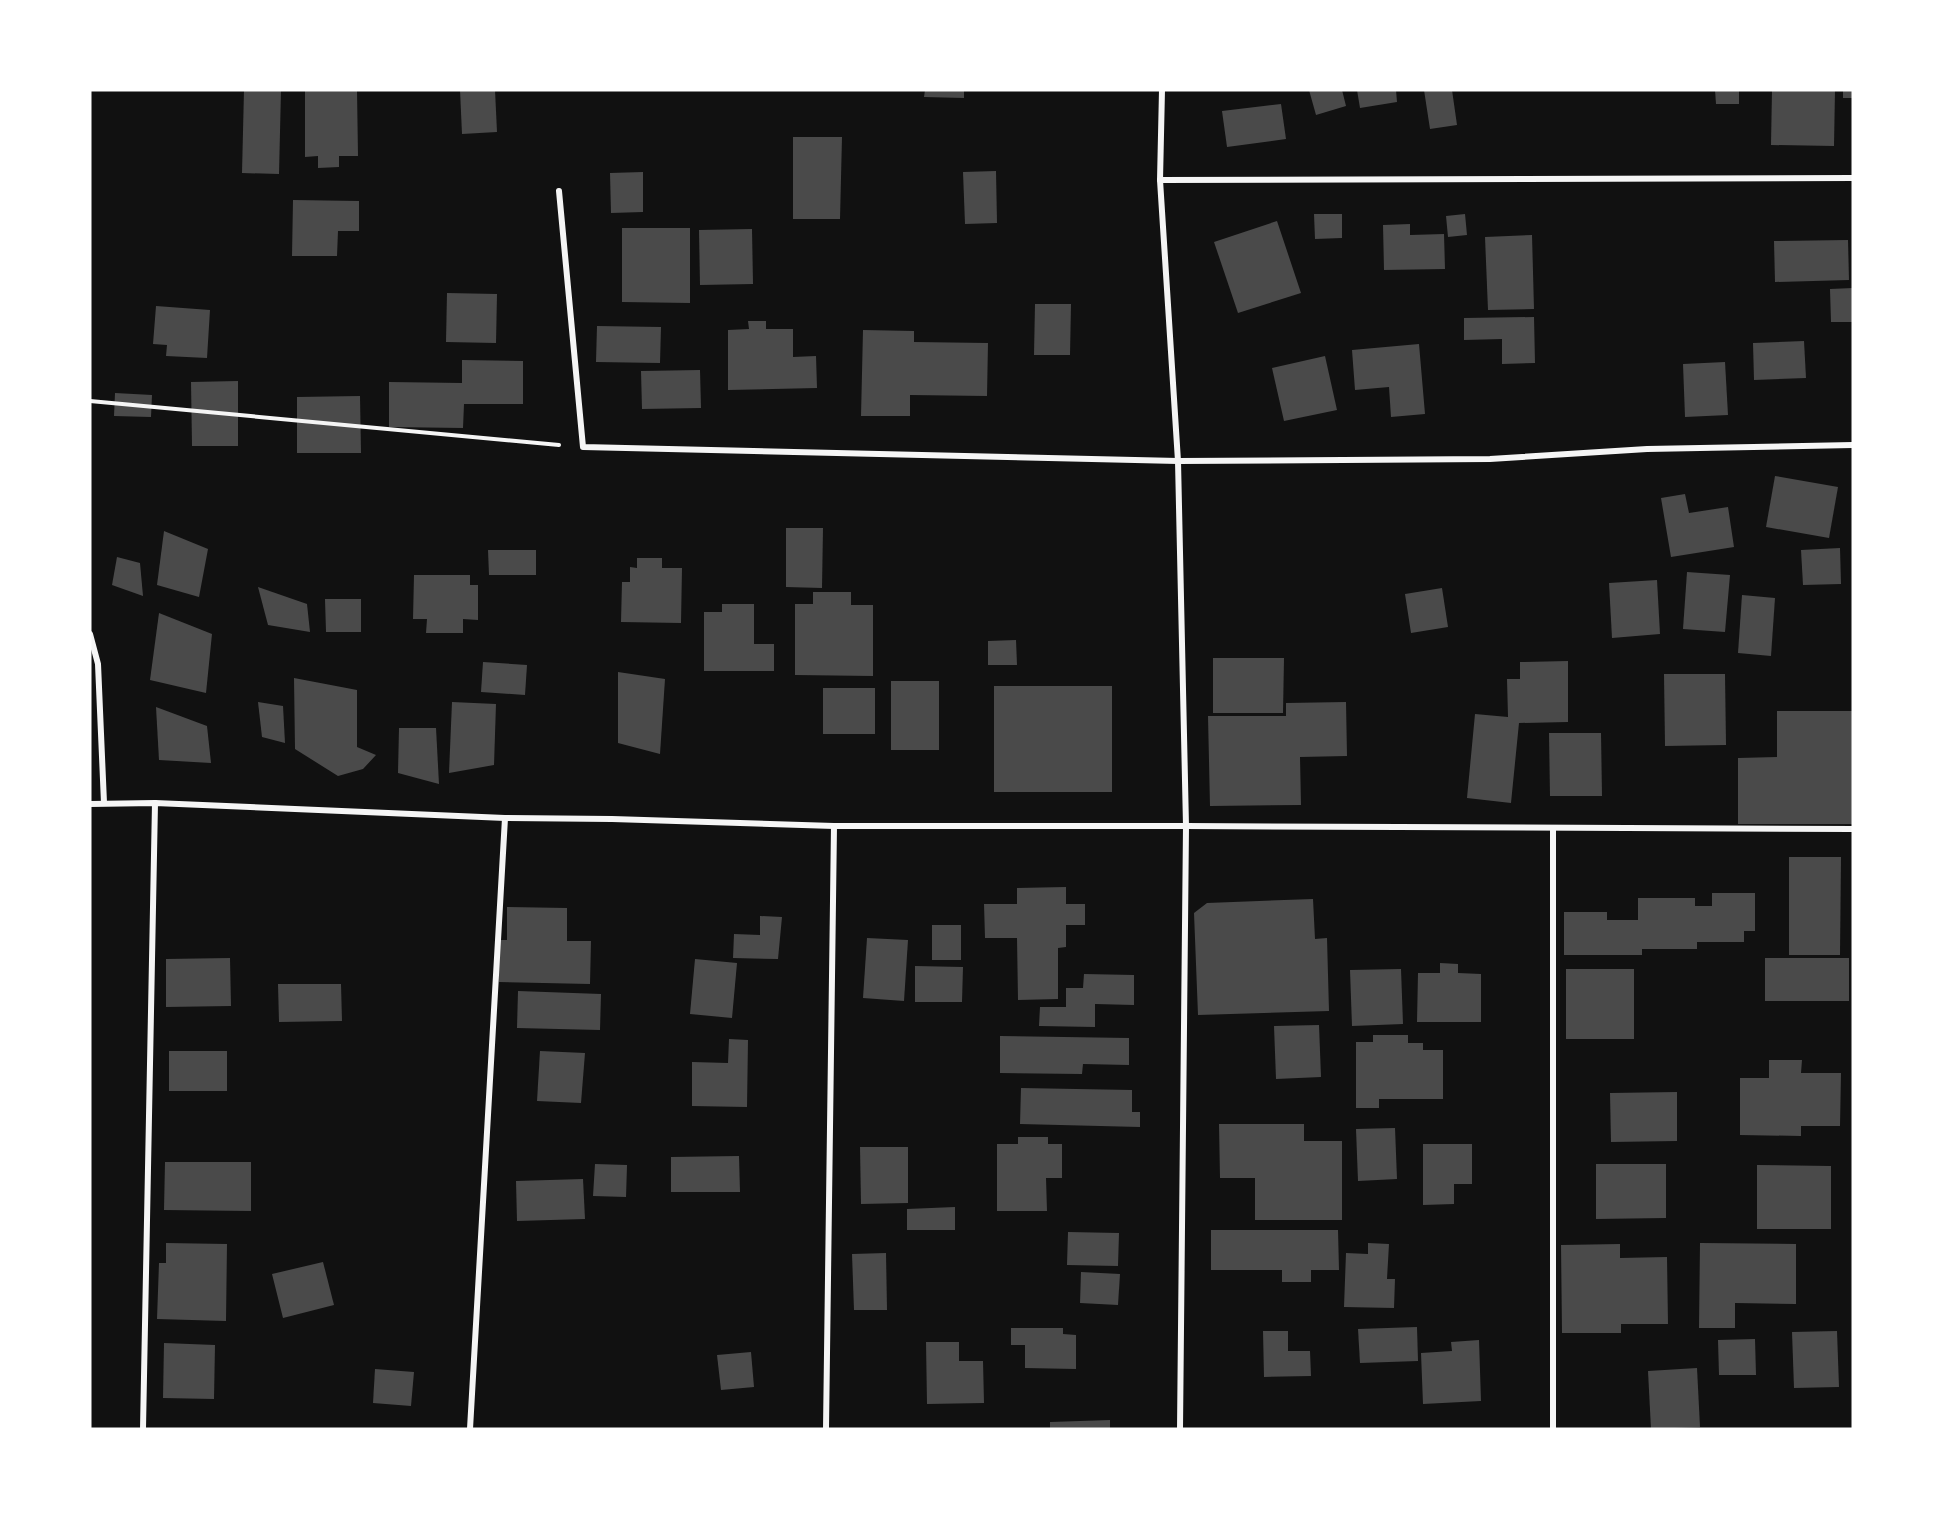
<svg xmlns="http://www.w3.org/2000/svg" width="1943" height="1519" font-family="Raleway,sans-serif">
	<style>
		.building { fill: #4a4a4a }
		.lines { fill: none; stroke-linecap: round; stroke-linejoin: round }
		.path { stroke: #f5f5f5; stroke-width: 4 }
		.minor { stroke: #f5f5f5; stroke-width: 6 }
	</style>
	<rect width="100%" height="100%" fill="#111"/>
	<!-- building -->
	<g class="building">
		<polygon points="244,90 281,90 279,174 242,173"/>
		<polygon points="305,90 357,90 358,156 339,156 339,167 318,168 318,156 305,157"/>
		<polygon points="460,90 495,90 497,132 462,134"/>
		<polygon points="925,90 964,90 964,98 924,97"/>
		<polygon points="1309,90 1342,90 1346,106 1316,115"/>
		<polygon points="1357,90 1396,90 1397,102 1360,108"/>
		<polygon points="1424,90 1452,90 1457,125 1430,129"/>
		<polygon points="1715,90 1739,90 1739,104 1716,104"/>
		<polygon points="1772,90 1835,90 1834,146 1771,145"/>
		<rect x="1843" y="90" width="10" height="8"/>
		<polygon points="1281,104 1286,139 1227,147 1222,111"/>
		<polygon points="793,137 842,137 840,219 793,219"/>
		<polygon points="996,171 997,223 965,224 963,172"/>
		<polygon points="643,172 643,212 611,213 610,173"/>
		<polygon points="293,200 359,201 359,231 338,231 337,256 292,256"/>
		<polygon points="1314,214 1342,214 1342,238 1315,239"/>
		<polygon points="1465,214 1467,235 1448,237 1446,216"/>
		<polygon points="1277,221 1301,293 1238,313 1214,242"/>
		<polygon points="1410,224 1410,235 1444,234 1445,269 1384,270 1383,225"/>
		<polygon points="622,228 690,228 690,303 622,302"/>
		<polygon points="752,229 753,284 700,285 699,230"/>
		<polygon points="1532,235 1534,309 1488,310 1485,237"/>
		<polygon points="1848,240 1849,280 1775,282 1774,241"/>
		<polygon points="1853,288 1853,322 1831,322 1830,289"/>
		<polygon points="447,293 497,294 496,343 446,342"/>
		<polygon points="1035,304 1071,304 1070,355 1034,355"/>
		<polygon points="156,306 210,310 207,358 166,356 167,345 153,344"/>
		<polygon points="1534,317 1535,363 1502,364 1502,339 1464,340 1464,318"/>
		<polygon points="748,321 766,321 766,329 793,329 793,357 816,356 817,388 728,390 728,330 749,329"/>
		<polygon points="597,326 661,327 660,363 596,362"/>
		<polygon points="863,330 914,331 914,342 988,343 987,396 910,395 910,416 861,416"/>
		<polygon points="1804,341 1806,378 1754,380 1753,343"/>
		<polygon points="1419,344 1425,414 1391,417 1389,387 1355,390 1352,350"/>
		<polygon points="1325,356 1337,410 1284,421 1272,368"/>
		<polygon points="462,360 523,361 523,404 464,404 463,428 389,427 389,382 462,383"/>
		<polygon points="1725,362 1728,415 1685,417 1683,364"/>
		<polygon points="700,370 701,408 642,409 641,371"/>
		<polygon points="238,381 238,446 192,446 191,382"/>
		<polygon points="115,393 152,395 151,417 114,416"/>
		<polygon points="360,396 361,453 297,453 297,397"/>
		<polygon points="1775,476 1838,487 1829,538 1766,527"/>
		<polygon points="1685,494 1689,513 1728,507 1734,547 1671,557 1661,498"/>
		<polygon points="786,528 823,528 822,588 786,587"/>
		<polygon points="164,531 208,549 199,597 157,585"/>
		<polygon points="1840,548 1841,584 1803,585 1801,550"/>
		<polygon points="488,550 536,550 536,575 489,575"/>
		<polygon points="117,557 140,563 143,596 112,585"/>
		<polygon points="637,558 662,558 662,568 682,568 681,623 621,622 622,582 630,582 630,567 637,568"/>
		<polygon points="1687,572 1730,575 1725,632 1683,629"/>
		<polygon points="414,575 470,575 470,585 478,585 478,620 463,619 463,633 426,633 427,619 413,619"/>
		<polygon points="1657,580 1660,634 1612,638 1609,583"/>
		<polygon points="258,587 307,604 310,632 268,625"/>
		<polygon points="1442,588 1448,627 1411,633 1405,594"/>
		<polygon points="813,592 851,592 851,605 873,605 873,676 795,675 795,604 813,604"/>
		<polygon points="1742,595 1775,598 1771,656 1738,653"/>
		<polygon points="325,599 361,599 361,632 326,632"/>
		<polygon points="722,604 754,604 754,644 774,644 774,671 704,671 704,612 722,612"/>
		<polygon points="159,613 212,634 206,693 150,680"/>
		<polygon points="1016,640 1017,665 988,665 988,641"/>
		<polygon points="1213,658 1284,658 1283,713 1213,713"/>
		<polygon points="1568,661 1568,722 1519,723 1511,803 1467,798 1475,714 1508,717 1507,679 1520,679 1520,662"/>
		<polygon points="483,662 527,665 525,695 481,692"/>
		<polygon points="618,672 665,679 660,754 618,743"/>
		<polygon points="1664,674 1725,674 1726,745 1665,746"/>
		<polygon points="294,678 357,690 357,747 376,755 363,769 338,776 295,749"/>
		<rect x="891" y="681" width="48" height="69"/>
		<rect x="994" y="686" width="118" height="106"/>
		<rect x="823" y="688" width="52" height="46"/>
		<polygon points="258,702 283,706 285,743 262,737"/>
		<polygon points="452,702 496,704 494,765 449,773"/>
		<polygon points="1346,702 1347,756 1300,757 1301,805 1210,806 1208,716 1286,716 1286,703"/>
		<polygon points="156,707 207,726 211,763 159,760"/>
		<polygon points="1777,711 1853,711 1853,824 1738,824 1738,758 1777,757"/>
		<polygon points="399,728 436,728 439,784 398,773"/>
		<polygon points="1549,733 1601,733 1602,796 1550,796"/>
		<polygon points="1789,857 1841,857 1840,955 1789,955"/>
		<polygon points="1066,887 1066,904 1085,904 1085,925 1066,925 1066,947 1058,948 1058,999 1018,1000 1017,938 985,938 984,904 1017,904 1017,888"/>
		<polygon points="1712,893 1755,893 1755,931 1744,931 1744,942 1697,942 1697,949 1642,949 1642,955 1564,955 1564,912 1607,912 1607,920 1638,920 1638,898 1695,898 1695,906 1712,906"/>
		<polygon points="1313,899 1315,939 1327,938 1329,1011 1198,1015 1194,913 1207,903"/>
		<polygon points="507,907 567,908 567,941 591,941 590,984 499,982 499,940 507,940"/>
		<polygon points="760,916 782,917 778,959 733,958 734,934 760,935"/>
		<rect x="932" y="925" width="29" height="35"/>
		<polygon points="867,938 908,940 904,1001 863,998"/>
		<polygon points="230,958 231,1006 166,1007 166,959"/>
		<rect x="1765" y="958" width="84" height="43"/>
		<polygon points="695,959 737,963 732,1018 690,1014"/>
		<polygon points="1440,963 1458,964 1458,973 1481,974 1481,1022 1417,1022 1418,973 1440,973"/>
		<polygon points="915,966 963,967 962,1002 915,1002"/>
		<polygon points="1401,969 1403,1024 1352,1026 1350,970"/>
		<rect x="1566" y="969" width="68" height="70"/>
		<polygon points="1084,974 1134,975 1134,1005 1095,1004 1095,1027 1039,1026 1040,1007 1066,1007 1066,988 1083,988"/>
		<polygon points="278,984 341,984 342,1021 279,1022"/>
		<polygon points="518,991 601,994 600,1030 517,1028"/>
		<polygon points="1319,1025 1321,1077 1276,1079 1274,1026"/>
		<polygon points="1373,1035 1408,1035 1408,1043 1423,1043 1423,1050 1443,1050 1443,1099 1379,1099 1379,1108 1356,1108 1356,1042 1373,1042"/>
		<polygon points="1000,1036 1129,1038 1129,1065 1083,1064 1082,1074 1000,1073"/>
		<polygon points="729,1039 748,1040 747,1107 692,1106 692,1062 728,1063"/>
		<rect x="169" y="1051" width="58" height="40"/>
		<polygon points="540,1051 585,1053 581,1103 537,1101"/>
		<polygon points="1769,1060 1802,1060 1801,1073 1841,1073 1840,1126 1801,1126 1801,1136 1740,1135 1740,1078 1769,1078"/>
		<polygon points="1021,1088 1132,1090 1132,1112 1140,1112 1140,1127 1020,1124"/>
		<polygon points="1677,1092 1677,1141 1611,1142 1610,1093"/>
		<polygon points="1219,1124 1304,1124 1304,1141 1342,1141 1342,1220 1255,1220 1255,1178 1220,1178"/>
		<polygon points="1395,1128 1397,1179 1358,1181 1356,1129"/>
		<polygon points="1018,1137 1048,1137 1048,1144 1062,1144 1062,1178 1046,1178 1047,1211 997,1211 997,1144 1018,1144"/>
		<polygon points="1423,1144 1472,1144 1472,1184 1454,1184 1454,1204 1423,1205"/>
		<polygon points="860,1147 908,1147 908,1203 861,1204"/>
		<polygon points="739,1156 740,1192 671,1192 671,1157"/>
		<polygon points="165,1162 251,1162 251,1211 164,1210"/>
		<polygon points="595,1164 627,1165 626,1197 593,1196"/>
		<polygon points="1596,1164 1666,1164 1666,1218 1596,1219"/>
		<polygon points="1757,1165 1831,1166 1831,1229 1757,1229"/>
		<polygon points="583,1179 585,1219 517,1221 516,1181"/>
		<polygon points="955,1207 955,1230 907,1230 907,1209"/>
		<polygon points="1211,1230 1338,1230 1339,1270 1311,1270 1311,1282 1282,1282 1282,1270 1211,1270"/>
		<polygon points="1068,1232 1119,1233 1118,1266 1067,1265"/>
		<polygon points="166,1243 227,1244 226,1321 157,1319 159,1263 166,1263"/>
		<polygon points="1368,1243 1389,1244 1387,1279 1395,1279 1394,1308 1344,1307 1346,1253 1368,1254"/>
		<polygon points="1700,1243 1796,1244 1796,1304 1735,1303 1735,1328 1699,1328"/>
		<polygon points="1620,1244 1620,1258 1667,1257 1668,1324 1621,1324 1621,1333 1562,1333 1561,1245"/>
		<polygon points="886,1253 887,1310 854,1310 852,1254"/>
		<polygon points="323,1262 334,1305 283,1318 272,1274"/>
		<polygon points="1081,1272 1120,1274 1118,1305 1080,1303"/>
		<polygon points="1417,1327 1418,1361 1360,1363 1358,1329"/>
		<polygon points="1011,1328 1063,1328 1063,1334 1076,1335 1076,1369 1025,1368 1025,1345 1011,1345"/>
		<polygon points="1263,1331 1288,1331 1288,1351 1310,1351 1311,1376 1264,1377"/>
		<polygon points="1837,1331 1839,1387 1794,1388 1792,1332"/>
		<polygon points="1755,1339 1756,1375 1719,1375 1718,1340"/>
		<polygon points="1479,1340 1481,1401 1423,1404 1421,1353 1452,1351 1451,1342"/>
		<polygon points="926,1342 959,1342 959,1361 983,1361 984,1403 927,1404"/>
		<polygon points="164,1343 215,1345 214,1399 163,1398"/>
		<polygon points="751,1352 754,1387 721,1390 717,1355"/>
		<polygon points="1697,1368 1700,1427 1651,1429 1648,1371"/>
		<polygon points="375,1369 414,1372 411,1406 373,1403"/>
		<polygon points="1110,1420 1110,1429 1050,1429 1050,1422"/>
	</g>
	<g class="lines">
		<!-- path -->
		<polyline class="path" points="90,401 559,445"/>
		<!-- minor -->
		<g class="minor">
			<polyline points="1162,90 1160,180 1178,461 1186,826 1180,1429"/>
			<polyline points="1160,180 1853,178"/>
			<polyline points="559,191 583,447 1178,461 1490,459 1647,449 1853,445"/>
			<polyline points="90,634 98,664 104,803"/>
			<polyline points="90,804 155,803 505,818 612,819 834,826 1186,826 1853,829"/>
			<polyline points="143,1429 155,803"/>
			<polyline points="470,1429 505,818"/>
			<polyline points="826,1429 834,826"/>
			<polyline points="1553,1429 1553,828"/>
		</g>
	</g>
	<!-- border -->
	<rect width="1943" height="1519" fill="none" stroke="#ffffff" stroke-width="183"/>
</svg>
